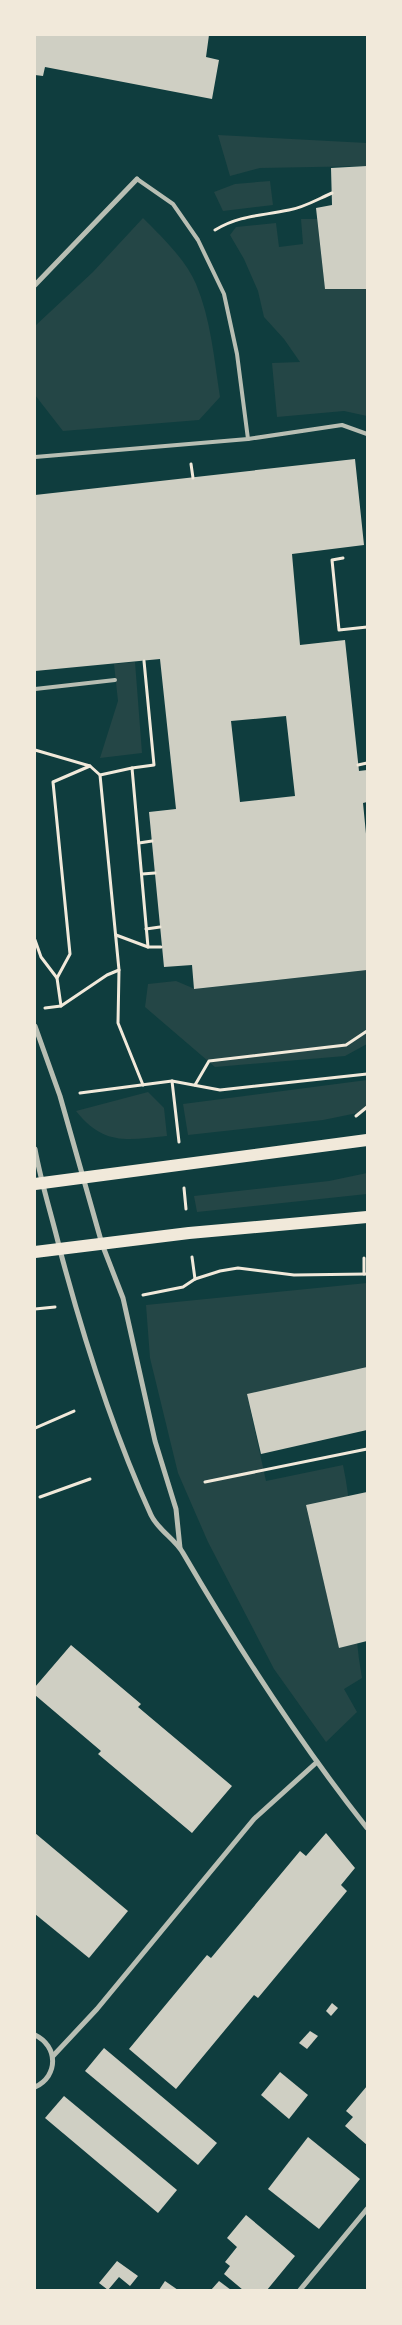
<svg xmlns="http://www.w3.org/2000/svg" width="402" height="2325" font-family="Mulish,sans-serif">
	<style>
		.green { fill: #244646 }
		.building { fill: #cfcfc3; fill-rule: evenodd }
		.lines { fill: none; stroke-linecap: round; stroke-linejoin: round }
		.path { stroke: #f1e9da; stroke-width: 3 }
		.service { stroke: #b8beb3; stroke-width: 4 }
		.minor { stroke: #b8beb3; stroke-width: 5 }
		.primary { stroke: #f1e9da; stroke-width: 12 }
	</style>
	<rect width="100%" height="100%" fill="#0f3d3e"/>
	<!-- green -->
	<g class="green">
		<polygon points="218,135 367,143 367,166 260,168 230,176"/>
		<polygon points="270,181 273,205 223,211 214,192 235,184"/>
		<path d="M143 218C161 236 186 260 196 284 211 320 214 358 220 397L199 420 63 431 35 395V326L93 272Z"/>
		<polygon points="301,219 317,219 325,288 366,289 367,416 344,411 277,417 272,363 300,362 284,339 264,317 258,291 244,259 230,235 236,227 276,223 279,247 303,244"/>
		<polygon points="135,662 142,753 100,758 118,701 114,664"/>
		<polygon points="367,970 367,1044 345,1056 215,1067 145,1007 148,984 176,981 195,989"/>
		<polygon points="367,1080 367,1111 323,1120 188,1135 183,1104"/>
		<path d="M148 1092 164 1108 167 1136C127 1140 104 1146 76 1111Z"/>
		<polygon points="367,1173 367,1194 197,1212 194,1196 329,1181"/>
		<path d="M367 1283V1367L247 1395 266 1481 343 1465C358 1535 349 1607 362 1678L344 1689 357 1712 326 1742 274 1669 208 1542 178 1473 150 1358 146 1305Z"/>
	</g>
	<!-- building -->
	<g class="building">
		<polygon points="35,35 209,35 206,57 219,60 212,99 45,67 43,76 35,75"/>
		<polygon points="367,166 367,289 325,289 316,208 332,205 331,168"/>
		<path d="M355 459 364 545 292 554 300 645 345 640 359 771 367 770V802L363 803 367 844V970L194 989 192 965 164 967 149 812 176 809 160 659 35 671V495ZM286 716 295 796 240 802 231 721Z"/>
		<polygon points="367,1367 367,1430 261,1454 247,1394"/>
		<polygon points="367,1492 367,1641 339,1648 306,1505"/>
		<polygon points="71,1645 141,1704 138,1707 232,1786 192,1833 98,1754 101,1751 35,1695 35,1687"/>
		<polygon points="35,1833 128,1911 89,1958 35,1914"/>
		<polygon points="326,1833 355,1868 341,1885 347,1891 258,1998 254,1995 176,2089 129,2049 207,1955 211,1958 300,1851 306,1856"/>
		<polygon points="332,2003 338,2008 331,2016 326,2011"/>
		<polygon points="310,2031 318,2036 307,2049 299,2043"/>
		<polygon points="104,2048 217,2143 198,2165 85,2071"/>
		<polygon points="280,2072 308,2095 289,2119 261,2095"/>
		<polygon points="367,2086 367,2145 345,2126 353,2117 346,2111"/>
		<polygon points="64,2096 177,2190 158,2213 45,2118"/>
		<polygon points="308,2137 360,2179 319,2229 268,2189"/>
		<polygon points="246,2215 295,2256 267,2290 243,2290 224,2274 230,2266 225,2262 237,2247 227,2238"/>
		<polygon points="117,2261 138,2276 130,2286 119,2277 108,2290 99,2283"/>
		<polygon points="165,2281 178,2290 159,2290"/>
		<polygon points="219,2281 231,2290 211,2290"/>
	</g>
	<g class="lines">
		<!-- path -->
		<g class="path">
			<path d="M215 230C240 215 261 216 289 210 303 208 318 199 332 193"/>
			<polyline points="191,464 193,478"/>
			<polyline points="343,558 332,560 339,630 367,627"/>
			<polyline points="35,750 90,766 100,775 119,970 107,975 61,1006 45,1008"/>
			<polyline points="358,765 367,763"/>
			<polyline points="132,768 154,765 144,661"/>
			<polyline points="100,775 132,768 148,947 161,947"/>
			<polyline points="139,843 152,841"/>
			<polyline points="142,874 155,873"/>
			<polyline points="146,929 160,927"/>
			<polyline points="116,935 148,947"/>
			<polyline points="35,940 41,957 57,978"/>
			<polyline points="119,970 118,1023 143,1085"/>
			<polyline points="61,1006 57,978 70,954 53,782 90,766"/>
			<polyline points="172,1081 179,1142"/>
			<polyline points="195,1085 209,1061 346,1045 367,1031"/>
			<polyline points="80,1093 172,1081 220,1090 367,1074"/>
			<polyline points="356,1116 367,1107"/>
			<polyline points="184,1188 186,1209"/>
			<polyline points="192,1257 195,1279"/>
			<polyline points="364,1258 364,1274"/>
			<polyline points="143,1295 183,1287 195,1279 220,1271 238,1268 294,1275 367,1274"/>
			<polyline points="35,1309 55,1307"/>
			<polyline points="35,1428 74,1411"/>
			<polyline points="205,1482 367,1449"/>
			<polyline points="40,1497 90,1479"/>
		</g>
		<!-- service -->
		<g class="service">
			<polyline points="137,179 173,204 198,240 224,294 237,354 248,439"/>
			<polyline points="35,457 248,439 342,425 367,434"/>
			<polyline points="35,689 115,680"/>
		</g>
		<!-- minor -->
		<g class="minor">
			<polyline points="35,285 137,179"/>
			<polyline points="35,1026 60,1096 102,1244 123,1298 155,1441 176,1509 180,1548"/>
			<path d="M35 1149C41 1183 52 1216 60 1250 84 1340 112 1430 151 1515 158 1530 175 1539 183 1553 239 1649 298 1741 367 1828"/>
			<path d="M35 2035C58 2046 59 2076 35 2087"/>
			<polyline points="53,2056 97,2009 254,1819 317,1762"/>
			<polyline points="300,2290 367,2209"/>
		</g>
		<!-- primary -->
		<g class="primary">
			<polyline points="35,1184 367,1140"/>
			<polyline points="35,1252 189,1233 367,1217"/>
		</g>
	</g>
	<!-- border -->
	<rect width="402" height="2325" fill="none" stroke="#f1e9da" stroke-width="72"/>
</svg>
